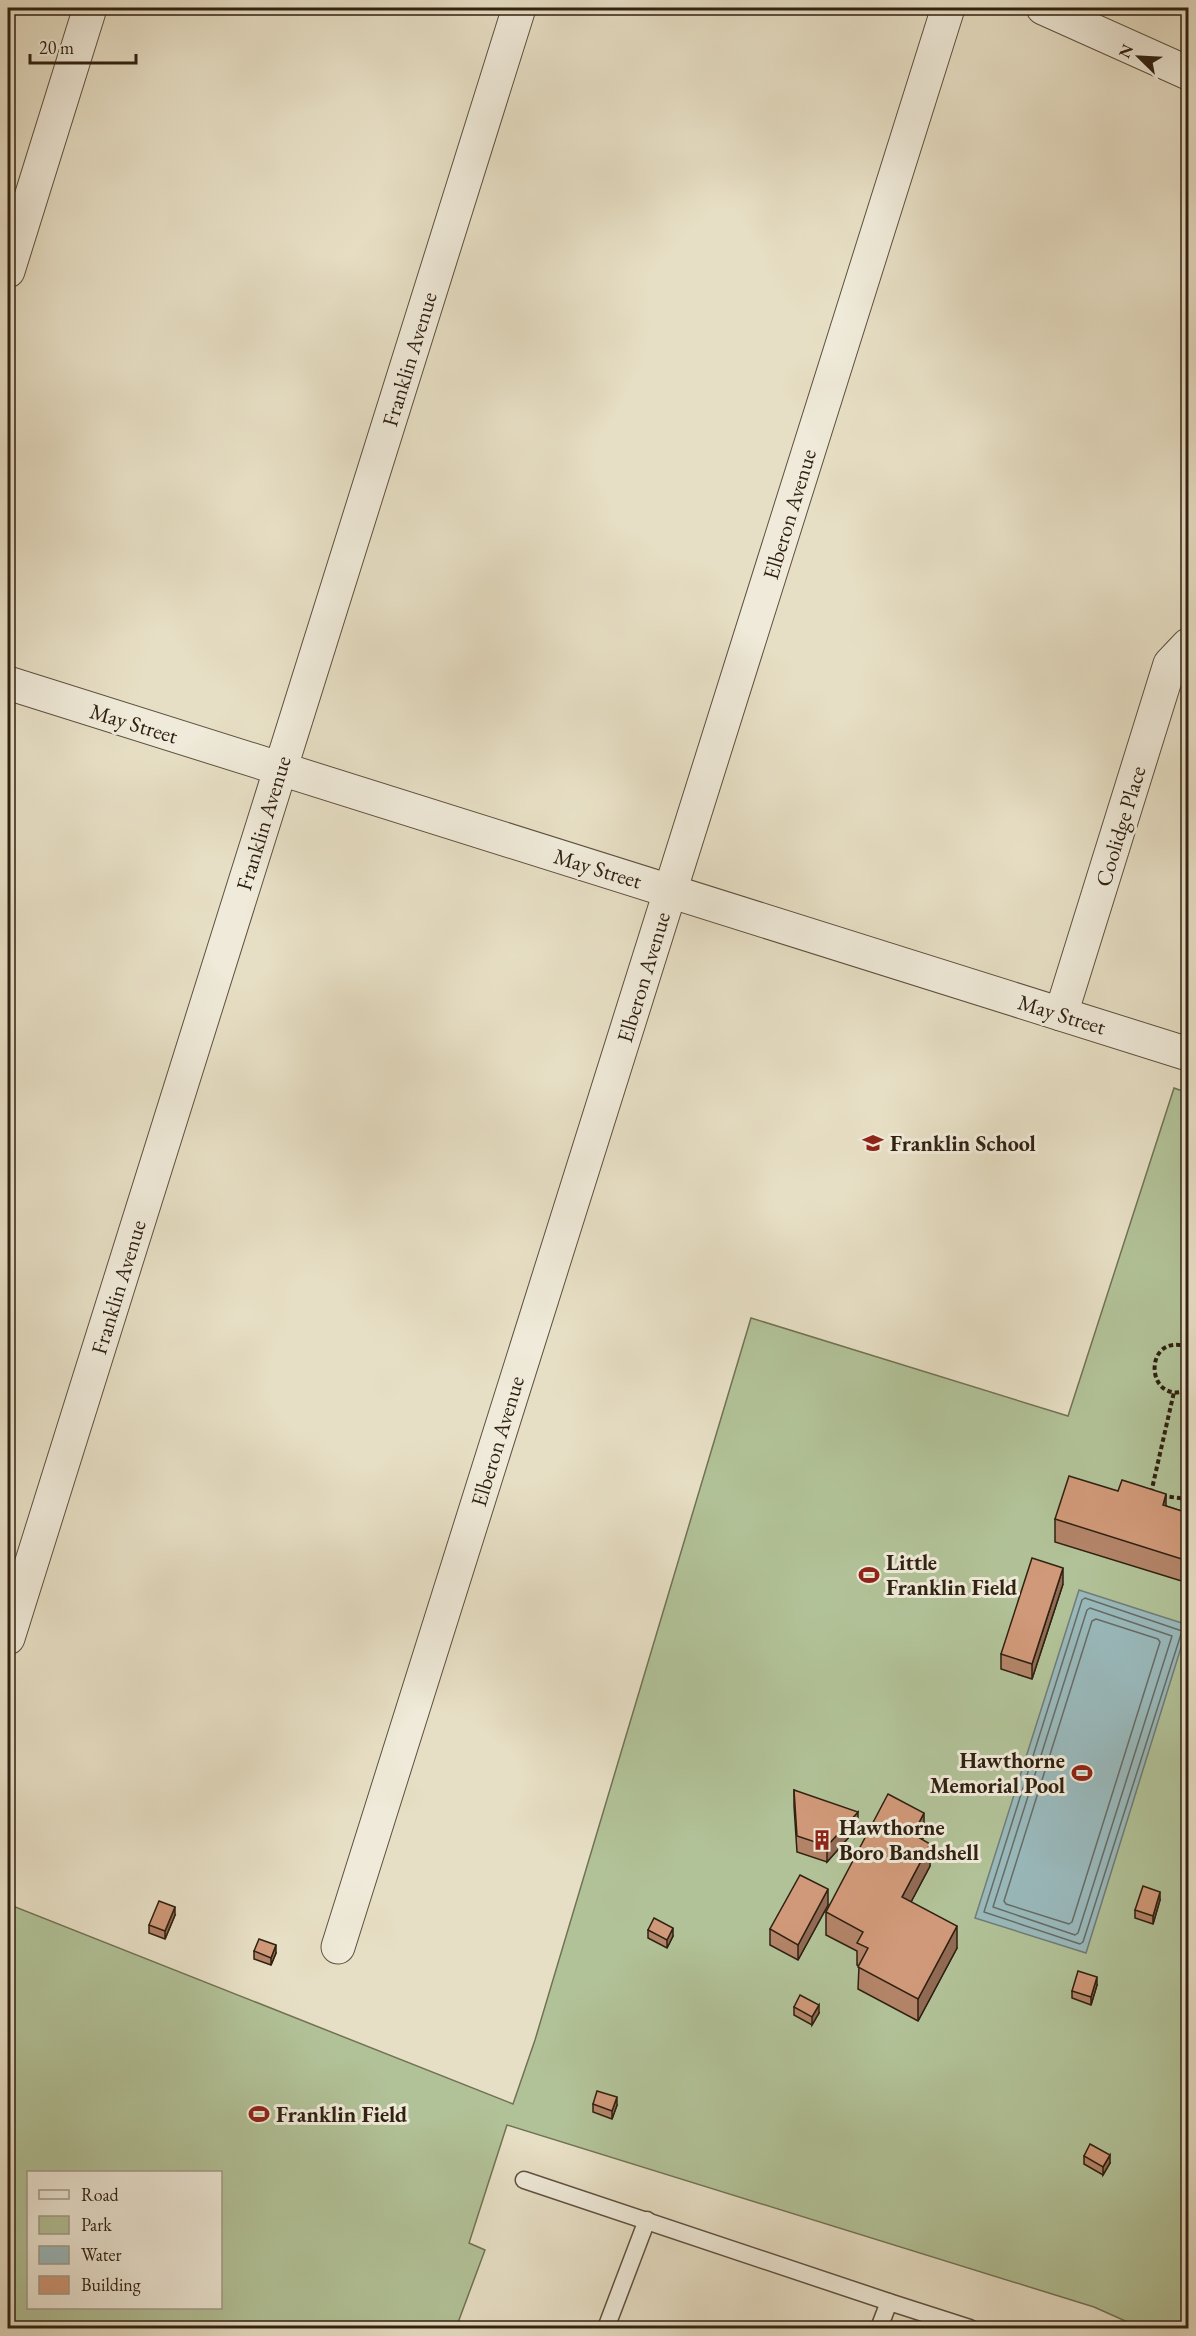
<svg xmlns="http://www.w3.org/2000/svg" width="1196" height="2336" font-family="'EB Garamond',serif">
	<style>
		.green { fill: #b2c298; stroke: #717254; stroke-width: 1.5; fill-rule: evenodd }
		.water { fill: #9ababd; stroke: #707d78; stroke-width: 1.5 }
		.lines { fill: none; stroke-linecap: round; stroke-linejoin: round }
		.shore { stroke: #656e67; stroke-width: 1.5 }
		.service-casing { stroke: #5e503e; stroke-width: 19 }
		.minor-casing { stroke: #5e503e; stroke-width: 35 }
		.tertiary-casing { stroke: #5e503e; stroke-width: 35 }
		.path { stroke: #302111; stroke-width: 4; stroke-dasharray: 4.5 3; stroke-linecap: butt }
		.service { stroke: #efead9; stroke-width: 16 }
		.minor { stroke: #efead9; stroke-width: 33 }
		.tertiary { stroke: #efead9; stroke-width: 33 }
		.wall { fill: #b38468; stroke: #302111; stroke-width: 1.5 }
		.shaded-wall { fill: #926b55; stroke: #302111; stroke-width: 1.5 }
		.building { fill: #d09979; stroke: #302111; stroke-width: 1.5 }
		.labels { text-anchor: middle; stroke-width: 6; stroke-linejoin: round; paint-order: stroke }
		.street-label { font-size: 22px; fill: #302111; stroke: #efead9 }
		.poi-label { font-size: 22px; font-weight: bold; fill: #302111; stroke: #efead9; text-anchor: start }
	</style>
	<rect width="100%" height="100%" fill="#e7dfc5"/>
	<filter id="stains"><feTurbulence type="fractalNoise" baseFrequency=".00333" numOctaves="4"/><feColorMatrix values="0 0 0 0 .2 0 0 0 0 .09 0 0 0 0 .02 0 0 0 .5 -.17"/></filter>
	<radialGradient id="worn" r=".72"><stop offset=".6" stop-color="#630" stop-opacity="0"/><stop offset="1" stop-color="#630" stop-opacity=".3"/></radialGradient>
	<!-- green -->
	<path class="green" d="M1174 1088 1188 1093V2328H1141L1094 2307 507 2125 469 2243 485 2250 456 2328H8V1904L513 2104 535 2040 751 1318 1068 1416ZM28 2172H220V2308H28Z"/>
	<!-- water -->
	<polygon class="water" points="1079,1590 1188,1625 1086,1953 975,1918"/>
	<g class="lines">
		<!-- shore -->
		<g class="shore">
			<polygon points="1085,1598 1182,1631 1083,1942 1080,1944 984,1912 1082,1600"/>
			<polygon points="1090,1608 1172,1636 1078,1933 1075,1935 993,1907 1087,1610"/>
			<polygon points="1096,1619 1158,1639 1160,1642 1072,1922 1069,1924 1006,1904 1004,1901 1092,1621"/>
		</g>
		<!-- service casing -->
		<g class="service-casing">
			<g id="service">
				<polyline points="524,2180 889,2302"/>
				<polyline points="606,2328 647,2220"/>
				<polyline points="879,2328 889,2302 970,2328"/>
			</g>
		</g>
		<!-- minor casing -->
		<g class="minor-casing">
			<g id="minor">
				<polyline points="8,271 90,8"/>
				<polyline points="8,683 1188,1054"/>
				<polyline points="1061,1014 1170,664 1188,645"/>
				<polyline points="8,1638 519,8"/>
				<polyline points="338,1947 948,8"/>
			</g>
		</g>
		<!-- tertiary casing -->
		<g class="tertiary-casing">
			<polyline id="tertiary" points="1043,8 1188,73"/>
		</g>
		<!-- path -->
		<g class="path">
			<path d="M1188 1347C1142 1331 1145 1407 1188 1390"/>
			<polyline points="1151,1493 1174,1392"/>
			<polyline points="1162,1496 1188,1499"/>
		</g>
		<!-- service -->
		<use href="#service" class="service"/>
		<!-- minor -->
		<use href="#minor" class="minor"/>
		<!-- tertiary -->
		<use href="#tertiary" class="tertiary"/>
	</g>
	<!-- wall -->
	<g class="wall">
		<polygon points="1166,1506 1188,1513 1188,1583 1055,1542 1055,1519"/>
		<polygon points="1063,1584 1032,1679 1001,1669 1001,1654"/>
		<polygon points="794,1790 858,1827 827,1862 797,1852 794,1806"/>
		<polygon points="924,1836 922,1839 930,1866 911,1902 957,1948 918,2021 858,1989 859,1966 857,1965 857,1951 826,1935 826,1912"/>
		<polygon points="1160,1900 1153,1924 1135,1918 1135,1910"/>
		<polygon points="828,1905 798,1960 770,1945 770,1929"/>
		<polygon points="175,1915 165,1939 149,1933 149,1925"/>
		<polygon points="648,1930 673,1936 667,1948 648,1938"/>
		<polygon points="254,1951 276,1953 271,1965 254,1959"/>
		<polygon points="1097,1985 1091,2005 1072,1998 1072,1991"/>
		<polygon points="794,2007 819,2013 812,2025 794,2015"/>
		<polygon points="593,2104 617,2105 612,2119 593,2112"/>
		<polygon points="1084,2156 1110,2163 1103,2175 1084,2164"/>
	</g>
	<!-- shaded-wall -->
	<g class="shaded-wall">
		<polygon points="1166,1494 1166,1517 1163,1505"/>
		<polygon points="1063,1568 1063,1584 1032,1679 1032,1664"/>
		<polygon points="858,1812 858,1827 827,1862 827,1846"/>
		<polygon points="924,1813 924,1836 913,1857 913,1834"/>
		<polygon points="930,1844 930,1866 902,1919 902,1897"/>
		<polygon points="828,1889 828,1905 798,1960 798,1945"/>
		<polygon points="1160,1892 1160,1900 1153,1924 1153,1916"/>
		<polygon points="175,1907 175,1915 165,1939 165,1931"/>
		<polygon points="957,1926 957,1948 918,2021 918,1999"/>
		<polygon points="673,1928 673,1936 667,1948 667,1940"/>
		<polygon points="276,1945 276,1953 271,1965 271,1958"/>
		<polygon points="1097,1977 1097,1985 1091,2005 1091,1997"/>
		<polygon points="819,2005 819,2013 812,2025 812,2017"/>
		<polygon points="617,2097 617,2105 612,2119 612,2111"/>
		<polygon points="1110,2155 1110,2163 1103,2175 1103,2167"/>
	</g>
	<!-- building -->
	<g class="building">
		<polygon points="1069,1476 1118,1491 1122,1480 1166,1494 1163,1505 1188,1513 1188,1561 1055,1519"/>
		<polygon points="1032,1558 1063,1568 1032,1664 1001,1654"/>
		<polygon points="794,1790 858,1812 827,1846 797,1836"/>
		<polygon points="888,1794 924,1813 913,1834 930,1844 902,1897 957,1926 918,1999 858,1967 868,1948 857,1943 863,1932 826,1912"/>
		<polygon points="800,1875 828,1889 798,1945 770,1929"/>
		<polygon points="1143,1886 1160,1892 1153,1916 1135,1910"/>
		<polygon points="159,1901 175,1907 165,1931 149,1925"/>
		<polygon points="654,1918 673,1928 667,1940 648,1930"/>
		<polygon points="259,1939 276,1945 271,1958 254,1951"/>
		<polygon points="1078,1971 1097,1977 1091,1997 1072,1991"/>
		<polygon points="800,1995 819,2005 812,2017 794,2007"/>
		<polygon points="597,2091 617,2097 612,2111 593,2104"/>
		<polygon points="1090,2144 1110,2155 1103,2167 1084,2156"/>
	</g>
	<!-- icons -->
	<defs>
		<g id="school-bare" transform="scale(1.62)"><path d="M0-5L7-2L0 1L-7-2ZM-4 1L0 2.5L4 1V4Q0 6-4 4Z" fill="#8f2418" stroke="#efead9" stroke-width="2.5" paint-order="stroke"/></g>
		<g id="stadium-bare" transform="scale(1.62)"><path d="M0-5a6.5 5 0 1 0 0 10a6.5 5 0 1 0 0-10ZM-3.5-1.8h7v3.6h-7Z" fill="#8f2418" stroke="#efead9" stroke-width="2.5" paint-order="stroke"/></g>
		<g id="building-bare" transform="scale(1.62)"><path d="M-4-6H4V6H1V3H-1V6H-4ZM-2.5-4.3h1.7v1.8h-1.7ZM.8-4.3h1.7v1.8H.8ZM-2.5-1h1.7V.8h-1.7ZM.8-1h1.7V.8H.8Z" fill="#8f2418" stroke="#efead9" stroke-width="2.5" paint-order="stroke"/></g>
	</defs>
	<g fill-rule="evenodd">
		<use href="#school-bare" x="873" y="1143"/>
		<use href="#stadium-bare" x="869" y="1575"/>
		<use href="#stadium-bare" x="1082" y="1773"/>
		<use href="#building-bare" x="822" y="1840"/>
		<use href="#stadium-bare" x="259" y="2114"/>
	</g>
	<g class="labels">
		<!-- street labels -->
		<g class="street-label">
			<text transform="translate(409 359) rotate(-73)" y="8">Franklin Avenue</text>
			<text transform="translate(789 514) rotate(-73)" y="8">Elberon Avenue</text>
			<text transform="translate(134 723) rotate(17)" y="8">May Street</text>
			<text transform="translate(263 823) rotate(-73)" y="8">Franklin Avenue</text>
			<text transform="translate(1120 826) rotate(-73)" y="8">Coolidge Place</text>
			<text transform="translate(598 868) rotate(17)" y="8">May Street</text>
			<text transform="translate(643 977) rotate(-73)" y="8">Elberon Avenue</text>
			<text transform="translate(1062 1014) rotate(17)" y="8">May Street</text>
			<text transform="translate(118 1287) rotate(-73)" y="8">Franklin Avenue</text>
			<text transform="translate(497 1441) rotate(-73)" y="8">Elberon Avenue</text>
		</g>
		<!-- poi labels -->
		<g class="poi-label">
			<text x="890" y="1151">Franklin School</text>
			<text x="886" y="1570">Little<tspan x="886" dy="25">Franklin Field</tspan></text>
			<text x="1065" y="1768" text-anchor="end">Hawthorne<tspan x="1065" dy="25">Memorial Pool</tspan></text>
			<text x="839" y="1835">Hawthorne<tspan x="839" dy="25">Boro Bandshell</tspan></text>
			<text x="276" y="2122">Franklin Field</text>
		</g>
	</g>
	<!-- margin -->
	<rect width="1196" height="2336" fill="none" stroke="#e7dfc5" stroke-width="30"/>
	<rect x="9" y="9" width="1178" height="2318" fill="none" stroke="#302111" stroke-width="3"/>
	<rect x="15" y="15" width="1166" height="2306" fill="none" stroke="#302111" stroke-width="1.5"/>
	<!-- legend -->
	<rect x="27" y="2171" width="195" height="138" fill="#efead9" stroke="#a39a89" stroke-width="1.5"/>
	<rect x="39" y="2190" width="30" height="9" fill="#efead9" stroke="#a39a89" stroke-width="1.5"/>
	<text x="81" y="2201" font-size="18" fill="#302111">Road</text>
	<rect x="39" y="2216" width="30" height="18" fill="#b2c298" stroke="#a39a89" stroke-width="1.5"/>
	<text x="81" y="2231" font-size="18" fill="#302111">Park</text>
	<rect x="39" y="2246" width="30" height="18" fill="#9ababd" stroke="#a39a89" stroke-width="1.5"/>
	<text x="81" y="2261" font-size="18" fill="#302111">Water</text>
	<rect x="39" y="2276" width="30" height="18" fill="#d09979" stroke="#a39a89" stroke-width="1.5"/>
	<text x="81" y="2291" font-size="18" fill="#302111">Building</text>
	<!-- north arrow -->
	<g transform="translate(1139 57) rotate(294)" stroke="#efead9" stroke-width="4.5" paint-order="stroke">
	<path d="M0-4.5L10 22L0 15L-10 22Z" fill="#302111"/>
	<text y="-9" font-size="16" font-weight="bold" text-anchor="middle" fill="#302111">N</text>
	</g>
	<!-- scale -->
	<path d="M30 54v9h106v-9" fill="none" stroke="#302111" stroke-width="3"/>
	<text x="39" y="54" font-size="18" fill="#302111" stroke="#efead9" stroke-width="4.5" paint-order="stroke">20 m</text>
	<rect width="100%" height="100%" filter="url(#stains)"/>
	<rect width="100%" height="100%" fill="url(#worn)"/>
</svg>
